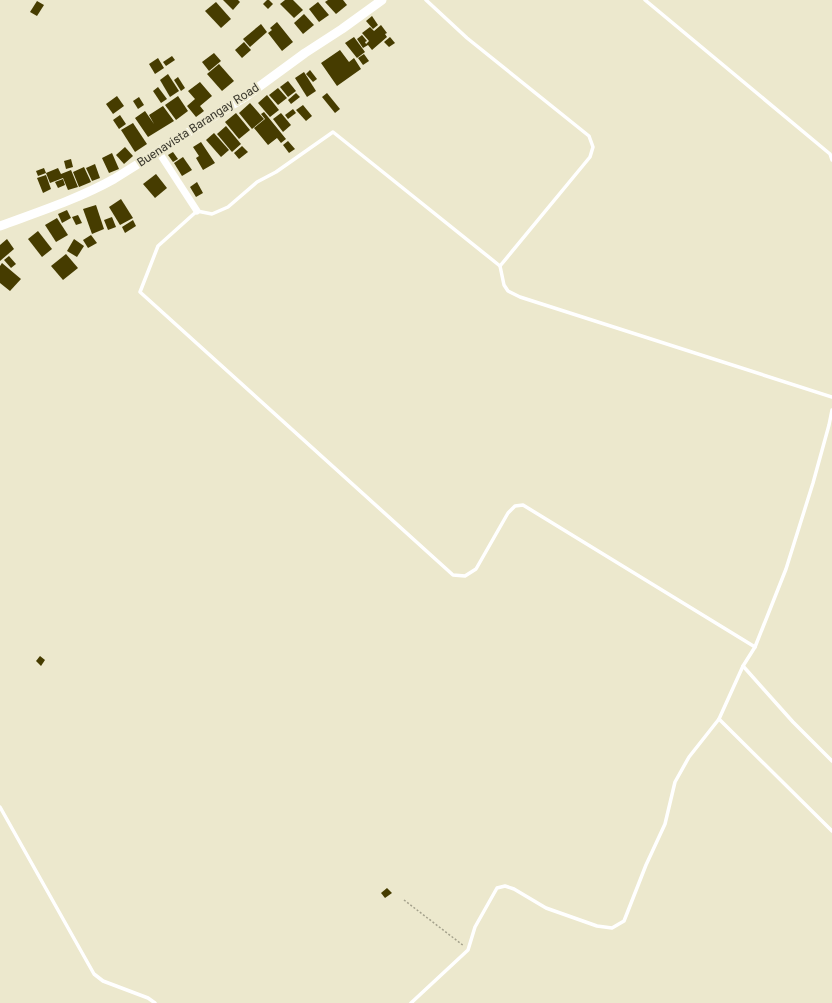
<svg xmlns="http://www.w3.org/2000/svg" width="832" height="1003" font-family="Roboto,sans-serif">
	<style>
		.building { fill: #463c00 }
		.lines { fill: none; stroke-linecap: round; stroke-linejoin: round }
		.path { stroke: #a4a18c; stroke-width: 1.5; stroke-dasharray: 2 2; stroke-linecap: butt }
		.service { stroke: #fff; stroke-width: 3.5 }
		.minor { stroke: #fff; stroke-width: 7 }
		.tertiary { stroke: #fff; stroke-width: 9 }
		.labels { text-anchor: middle; stroke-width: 4; stroke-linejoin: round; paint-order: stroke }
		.street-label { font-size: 12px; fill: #39372c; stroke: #ece8cd }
	</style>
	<rect width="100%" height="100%" fill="#ece8cd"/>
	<!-- building -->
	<g class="building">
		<polygon points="223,0 238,0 240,2 233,10"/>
		<polygon points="267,0 269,0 273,4 268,9 263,4"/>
		<polygon points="285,0 293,0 303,10 294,18 280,4"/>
		<polygon points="328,0 343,0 347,5 336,14 325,2"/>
		<polygon points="37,1 44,5 37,16 30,12"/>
		<polygon points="216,2 231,19 221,28 205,11"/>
		<polygon points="318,2 329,15 319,22 309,9"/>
		<polygon points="304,14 314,25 303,34 294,23"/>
		<polygon points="372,16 378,25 373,29 366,21"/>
		<polygon points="277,22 293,42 282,51 268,33 272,30 270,28"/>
		<polygon points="261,24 267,32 250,47 243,39"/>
		<polygon points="381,25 387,33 385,34 387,37 372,50 368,45 363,48 357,39 362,35 367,41 365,42 366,44 369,41 362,33 370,27 374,31"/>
		<polygon points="354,37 365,52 357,58 345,43"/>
		<polygon points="390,37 395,43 389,47 384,42"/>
		<polygon points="244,42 251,50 242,58 235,50"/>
		<polygon points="340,50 349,62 354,58 361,69 337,86 321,63"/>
		<polygon points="214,53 221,61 209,71 202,62"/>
		<polygon points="364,54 369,61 363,65 358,58"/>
		<polygon points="172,56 175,60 166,66 163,62"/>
		<polygon points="158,58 164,68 155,74 149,64"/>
		<polygon points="219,64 234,81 222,91 207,74"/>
		<polygon points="310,70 317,79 313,82 306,74"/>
		<polygon points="304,72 316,91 307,97 295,78"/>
		<polygon points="168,74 179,91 170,97 160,80"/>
		<polygon points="178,77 185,88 181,91 174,80"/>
		<polygon points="288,81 296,91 288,97 280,87"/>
		<polygon points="200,82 212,96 200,106 204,111 196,117 187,106 195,99 188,91"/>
		<polygon points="158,87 167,99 161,103 153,91"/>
		<polygon points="278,88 287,98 278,105 269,95"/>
		<polygon points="296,93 300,97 291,104 288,100"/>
		<polygon points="327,93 340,109 335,113 322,97"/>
		<polygon points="267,95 279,110 270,117 258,103"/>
		<polygon points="117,96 124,106 113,114 106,104"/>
		<polygon points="178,96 188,111 176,120 165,105"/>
		<polygon points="139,97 144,105 138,109 133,101"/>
		<polygon points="250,103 264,119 252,129 239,113"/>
		<polygon points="303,105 312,116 306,121 296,110"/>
		<polygon points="163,106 174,121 148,137 135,118 145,111 154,124 149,115"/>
		<polygon points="293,109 296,113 288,119 285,115"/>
		<polygon points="264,112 286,139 281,143 277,138 268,145 254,128 265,119 261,114"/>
		<polygon points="236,113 250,130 239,139 225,122"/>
		<polygon points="281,113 291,125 283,132 273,119"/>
		<polygon points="120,115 126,124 119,129 113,120"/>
		<polygon points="133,123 147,144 135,152 121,130"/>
		<polygon points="226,126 241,144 232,152 217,134"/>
		<polygon points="214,133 229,150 221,157 206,140"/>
		<polygon points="288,141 295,149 289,153 283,145"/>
		<polygon points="201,142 215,163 203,170 196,158 199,156 193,147"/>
		<polygon points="242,146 248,152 239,159 234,153"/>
		<polygon points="125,147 133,156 124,164 116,155"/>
		<polygon points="173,152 178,159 173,162 168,155"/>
		<polygon points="112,153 119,169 109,173 102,158"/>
		<polygon points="183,157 192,170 182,176 174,163"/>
		<polygon points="71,159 73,167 66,169 64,161"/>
		<polygon points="95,164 100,178 92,181 86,168"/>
		<polygon points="84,167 91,182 79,187 73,172"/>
		<polygon points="44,168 46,173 38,176 36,171"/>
		<polygon points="58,168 61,174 71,170 78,187 68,190 63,178 50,183 46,173"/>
		<polygon points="156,174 167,188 155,198 143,184"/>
		<polygon points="46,175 51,189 43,193 37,178"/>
		<polygon points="63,179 65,185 58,188 55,182"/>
		<polygon points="197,182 203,193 196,197 190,187"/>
		<polygon points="121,199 133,218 120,225 109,207"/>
		<polygon points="96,205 104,229 92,234 83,209"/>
		<polygon points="67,210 71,218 62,223 58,214"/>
		<polygon points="78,215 82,223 76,225 72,217"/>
		<polygon points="112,217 116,227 108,230 104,220"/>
		<polygon points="57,218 68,235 56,242 45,225"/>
		<polygon points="133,220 136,226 125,233 122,227"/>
		<polygon points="38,231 52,249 42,257 28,239"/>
		<polygon points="91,235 97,243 88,248 83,240"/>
		<polygon points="7,239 14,249 0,261 0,245"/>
		<polygon points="74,239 84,246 77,257 67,251"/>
		<polygon points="66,254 78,268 63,280 51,266"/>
		<polygon points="9,256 16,264 11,268 4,260"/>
		<polygon points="2,263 21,279 10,291 0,283 0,266"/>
		<polygon points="40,656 45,660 41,666 36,661"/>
		<polygon points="387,888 392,893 385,898 381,893"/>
	</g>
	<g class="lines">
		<!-- path -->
		<polyline class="path" points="404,900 464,946"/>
		<!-- service -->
		<g class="service">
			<polyline points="426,0 467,38 589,136 593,147 590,157 500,266"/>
			<polyline points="645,0 830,154 832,160"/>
			<polyline points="755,647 523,505 515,506 508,513 476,569 465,576 453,575 140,292 158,246 197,211 212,214 228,207 257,182 276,172 333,132 500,266 504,285 508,291 520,297 832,397"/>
			<polyline points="743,666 793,722 832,761"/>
			<polyline points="719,719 832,831"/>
			<polyline points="0,807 94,974 103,981 148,998 155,1003"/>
			<polyline points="411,1003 468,950 475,927 497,888 505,886 514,889 546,908 597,926 612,928 624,921 646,865 665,824 675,782 689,757 719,719 743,666 755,647 786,569 813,483 829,425 832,410"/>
		</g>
		<!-- minor -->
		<polyline class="minor" points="158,151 197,211"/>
		<!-- tertiary -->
		<path class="tertiary" d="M0 226C38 212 78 199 114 179L245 97 305 53 342 29 382 0"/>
	</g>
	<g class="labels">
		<!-- street labels -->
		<g class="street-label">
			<text transform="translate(198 125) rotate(-33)" y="4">Buenavista Barangay Road</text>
		</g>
	</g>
</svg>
